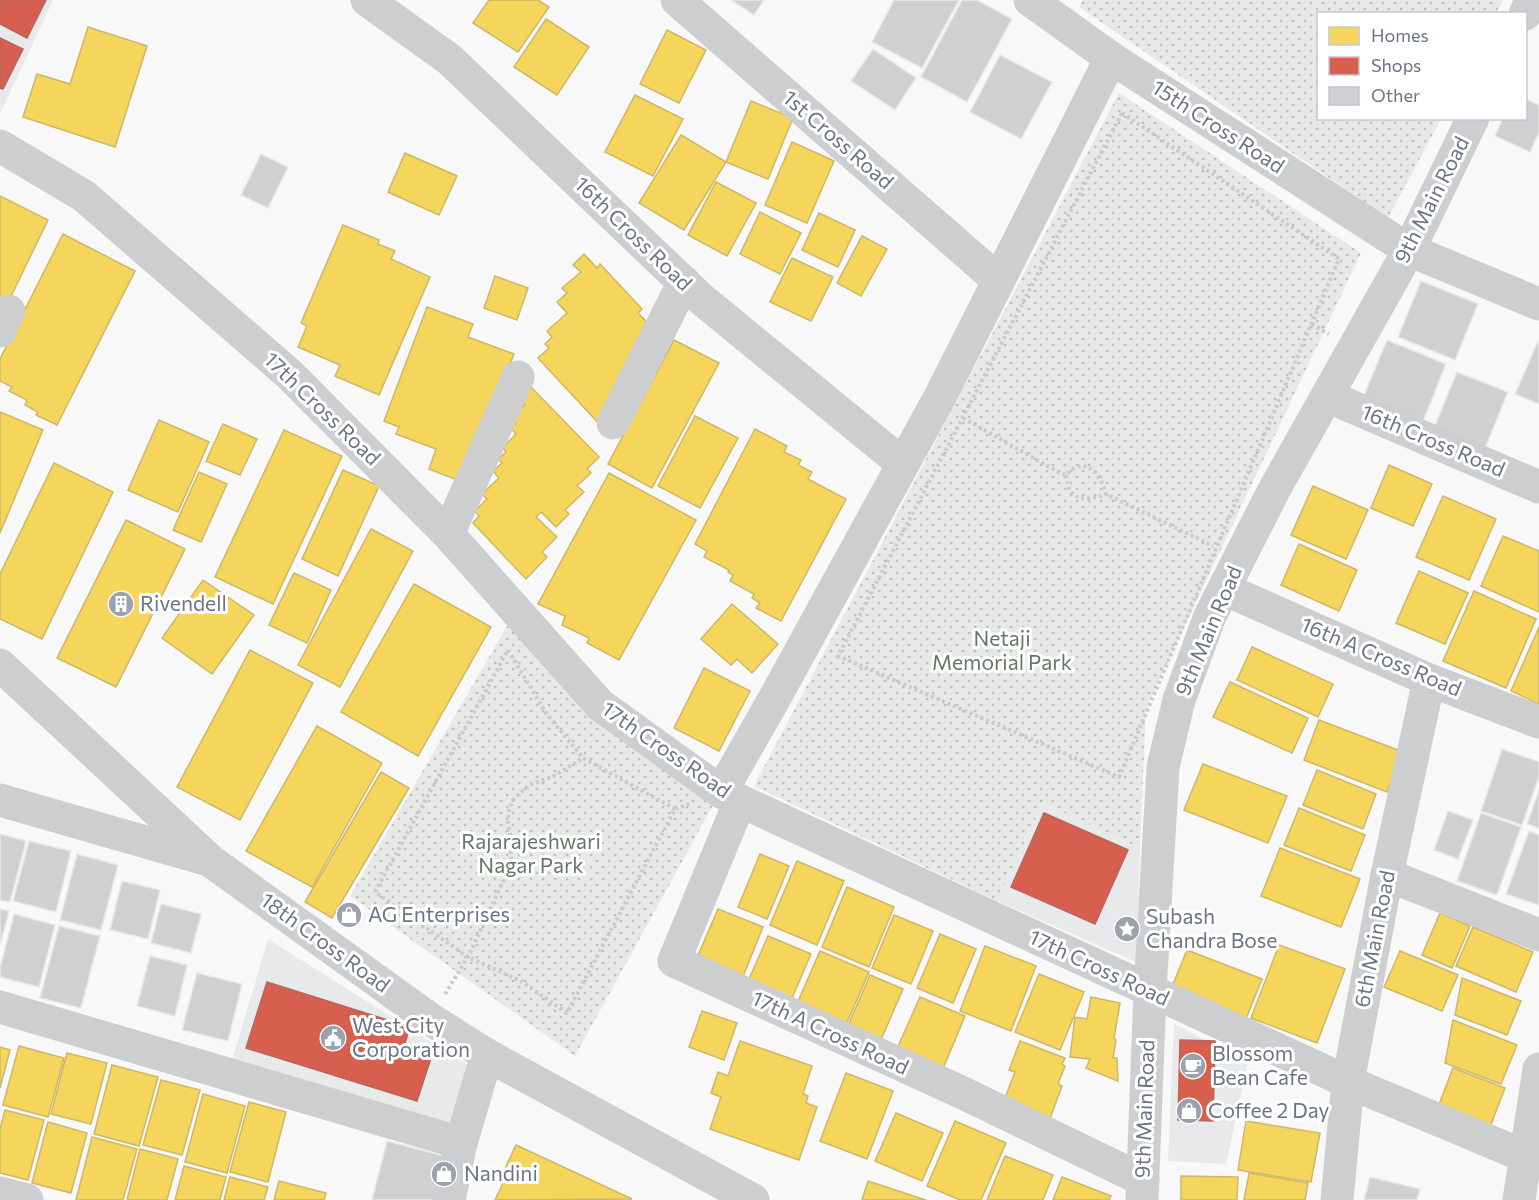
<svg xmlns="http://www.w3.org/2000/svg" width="1539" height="1200" font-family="Commissioner,sans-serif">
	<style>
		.built { fill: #e8e9ea }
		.green { fill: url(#green-dots) }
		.homes { fill: #f6d55c; stroke: #ccb868; stroke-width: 1.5 }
		.shops { fill: #d6604d; stroke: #b6665e; stroke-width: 1.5 }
		.building { fill: #cfd0d2; stroke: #e8e8e8; stroke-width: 1.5 }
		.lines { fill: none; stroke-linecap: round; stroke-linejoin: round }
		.path { stroke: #cacbcc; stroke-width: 4; stroke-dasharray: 3 3; stroke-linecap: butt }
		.minor { stroke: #cdcecf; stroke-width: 33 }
		.labels { text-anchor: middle; stroke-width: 6; stroke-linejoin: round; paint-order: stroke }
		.street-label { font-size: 21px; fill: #6b7484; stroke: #fff }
		.poi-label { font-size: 21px; fill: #6b7484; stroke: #fff; text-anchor: start }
		.park-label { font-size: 21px; fill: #657766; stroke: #fff }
	</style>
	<defs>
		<pattern id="green-dots" width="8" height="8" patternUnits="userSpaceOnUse" patternTransform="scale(1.5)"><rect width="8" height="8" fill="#e6e9e5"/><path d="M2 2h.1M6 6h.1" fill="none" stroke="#bec1bf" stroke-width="1.8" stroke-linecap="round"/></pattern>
	</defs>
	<rect width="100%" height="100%" fill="#f8f8f8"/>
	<!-- built -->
	<g class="built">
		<polygon points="0,0 53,0 0,114"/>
		<polygon points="1043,803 1140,848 1136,962 997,901"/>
		<polygon points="268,939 471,1067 452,1128 232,1061"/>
		<polygon points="1174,1024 1248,1062 1226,1164 1168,1161"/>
	</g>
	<!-- green -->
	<g class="green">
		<polygon points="1083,0 1503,0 1496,13 1318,14 1318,118 1441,119 1388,218 1079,7"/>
		<polygon points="1119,93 1361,253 1146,708 1140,848 1043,803 997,901 754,786"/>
		<polygon points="514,614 716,800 575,1056 350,896"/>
	</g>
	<!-- homes -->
	<g class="homes">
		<polygon points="489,0 538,0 549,7 518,52 473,23"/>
		<polygon points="546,19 589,47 557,95 514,67"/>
		<polygon points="88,27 147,46 115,147 23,117 37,74 70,84"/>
		<polygon points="667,30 706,50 679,103 640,84"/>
		<polygon points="635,95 683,119 653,176 605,152"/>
		<polygon points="751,101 793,118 768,179 726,162"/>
		<polygon points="681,135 726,162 684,230 639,203"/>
		<polygon points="792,142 834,161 807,223 765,205"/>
		<polygon points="405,153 457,176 439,215 388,192"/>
		<polygon points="716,182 756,203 727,256 688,235"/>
		<polygon points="0,196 48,220 0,319"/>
		<polygon points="760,212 801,233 780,274 740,254"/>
		<polygon points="819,213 855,230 838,267 802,250"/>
		<polygon points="343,225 379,240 378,244 395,251 391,259 430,277 379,395 335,376 340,365 298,347 307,326 301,323"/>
		<polygon points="63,234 135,271 57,425 36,415 38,412 25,405 27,400 9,391 12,387 0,381 0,359"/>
		<polygon points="862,236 887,249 861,296 837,283"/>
		<polygon points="584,254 597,268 600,264 642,309 638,313 654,329 602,427 538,358 549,348 545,344 552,337 547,331 567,313 557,302 567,293 562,288 581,272 573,265"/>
		<polygon points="792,258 833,277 811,321 770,302"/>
		<polygon points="495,276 528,288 517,320 484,308"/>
		<polygon points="427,307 473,324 468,337 514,354 465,483 429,469 436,449 396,434 399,427 384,421"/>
		<polygon points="674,340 719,363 652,488 608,464"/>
		<polygon points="531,387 599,457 587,469 591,473 577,486 584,492 565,510 569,514 556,527 541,512 536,517 557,537 542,552 547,557 526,579 473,523 479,516 475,511 487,499 482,494 499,478 493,471 502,463 498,459 506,452 503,447 516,434 511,428 516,423 511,417 525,405 519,399"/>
		<polygon points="0,412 43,430 0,533"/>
		<polygon points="695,416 738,438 700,508 658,486"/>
		<polygon points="159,420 209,442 178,512 128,490"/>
		<polygon points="223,424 257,439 240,475 206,461"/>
		<polygon points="755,429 787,446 784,452 801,460 798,465 812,472 808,479 846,499 781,621 756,608 760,603 752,598 754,594 730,581 733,575 728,572 729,570 704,557 707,551 695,544"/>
		<polygon points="284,430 342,456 273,604 215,577"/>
		<polygon points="54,463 113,492 42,639 0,619 0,574"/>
		<polygon points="1389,465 1432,484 1413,526 1371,508"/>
		<polygon points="343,470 379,486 338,576 302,559"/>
		<polygon points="199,472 227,484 201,542 173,530"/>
		<polygon points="609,473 696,520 619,660 587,643 589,638 562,625 565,616 538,604"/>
		<polygon points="1313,486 1368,510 1346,559 1291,535"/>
		<polygon points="1443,496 1496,519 1469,580 1416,557"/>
		<polygon points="126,520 185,549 116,687 57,658"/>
		<polygon points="371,529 413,551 340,687 298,665"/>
		<polygon points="1503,536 1539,551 1539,612 1481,586"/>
		<polygon points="1299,544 1357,570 1339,611 1281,585"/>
		<polygon points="1419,571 1468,593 1445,644 1396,623"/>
		<polygon points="294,573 331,590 307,643 269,625"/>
		<polygon points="203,580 254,615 212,674 162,638"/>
		<polygon points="414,584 491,627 418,756 341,712"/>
		<polygon points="1474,591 1536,619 1506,688 1443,661"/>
		<polygon points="732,604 778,644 752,673 737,659 731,665 701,639"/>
		<polygon points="1539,627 1539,704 1511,691"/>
		<polygon points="1252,647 1333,684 1318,717 1237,680"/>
		<polygon points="250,650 313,683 240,820 177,787"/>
		<polygon points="704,668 750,691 719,751 674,728"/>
		<polygon points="1230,682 1308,718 1292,753 1213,717"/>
		<polygon points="1319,720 1403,752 1387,792 1304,760"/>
		<polygon points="317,726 382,763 312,887 246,851"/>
		<polygon points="1203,764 1287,796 1268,843 1184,810"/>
		<polygon points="1317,770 1376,794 1363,829 1303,805"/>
		<polygon points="381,772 409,788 332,918 305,902"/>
		<polygon points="1299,808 1365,835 1351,871 1284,845"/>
		<polygon points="1280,848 1360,879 1341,927 1261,896"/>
		<polygon points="760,854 789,866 767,919 738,907"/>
		<polygon points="797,861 844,881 817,945 770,925"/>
		<polygon points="847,887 894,907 869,967 822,947"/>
		<polygon points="718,909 763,927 742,979 696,960"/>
		<polygon points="1440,913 1470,926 1452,968 1422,955"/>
		<polygon points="894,915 933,931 911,984 872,968"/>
		<polygon points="1473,927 1533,952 1516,992 1456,966"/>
		<polygon points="940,934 976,949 953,1003 917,988"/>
		<polygon points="768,936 811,954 792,998 749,979"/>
		<polygon points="1279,945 1345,969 1317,1043 1251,1018"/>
		<polygon points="985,946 1036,966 1011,1031 960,1011"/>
		<polygon points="1187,950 1262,979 1246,1019 1171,989"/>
		<polygon points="820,951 869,972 845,1027 796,1006"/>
		<polygon points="1400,951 1458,975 1442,1011 1384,987"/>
		<polygon points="1039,974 1084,992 1060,1050 1015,1032"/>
		<polygon points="870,975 903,989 880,1042 847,1028"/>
		<polygon points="1462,978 1521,1001 1507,1035 1455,1015"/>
		<polygon points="920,997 965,1016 942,1071 896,1051"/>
		<polygon points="1091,997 1120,1003 1114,1038 1116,1040 1113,1058 1117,1058 1118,1081 1086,1068 1090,1059 1070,1057 1075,1017 1087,1019"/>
		<polygon points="702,1011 737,1023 724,1060 689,1047"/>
		<polygon points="1453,1020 1517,1045 1501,1084 1445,1063"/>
		<polygon points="740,1041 812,1066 803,1094 808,1096 806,1103 817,1107 799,1160 710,1129 721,1097 711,1093 718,1072 728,1076"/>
		<polygon points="1020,1041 1065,1058 1062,1064 1065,1066 1058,1084 1062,1086 1049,1121 1003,1103 1015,1072 1009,1070"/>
		<polygon points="19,1046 64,1058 48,1117 3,1105"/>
		<polygon points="0,1047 10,1050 0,1088"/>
		<polygon points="67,1053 107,1063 91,1124 51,1114"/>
		<polygon points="112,1065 158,1077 139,1146 94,1134"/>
		<polygon points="1453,1068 1505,1088 1490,1127 1438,1107"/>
		<polygon points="846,1073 893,1091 867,1159 820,1141"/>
		<polygon points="161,1080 200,1090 182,1155 143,1145"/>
		<polygon points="203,1094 245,1106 227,1173 185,1162"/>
		<polygon points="249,1102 286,1112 268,1182 230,1172"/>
		<polygon points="5,1110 44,1120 28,1180 0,1173 0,1129"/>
		<polygon points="896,1113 943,1133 922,1181 875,1161"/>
		<polygon points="955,1121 1006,1143 981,1200 960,1200 927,1186"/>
		<polygon points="1246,1121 1320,1133 1311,1182 1238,1170"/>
		<polygon points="48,1122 87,1133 71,1193 32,1183"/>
		<polygon points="92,1137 137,1149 123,1200 76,1200"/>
		<polygon points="516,1145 632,1199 495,1200 504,1181 500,1179"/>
		<polygon points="140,1149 178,1159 167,1200 127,1200"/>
		<polygon points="1005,1156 1053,1175 1043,1200 987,1200"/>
		<polygon points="184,1166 226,1177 220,1200 175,1200"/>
		<polygon points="1249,1173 1308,1183 1305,1200 1244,1200"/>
		<polygon points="1181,1176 1238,1177 1237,1200 1181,1200"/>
		<polygon points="230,1177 268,1187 264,1200 224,1200"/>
		<polygon points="1062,1177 1111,1196 1109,1200 1053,1200"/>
		<polygon points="279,1181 326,1193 324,1200 274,1200"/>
		<polygon points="868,1181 926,1200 862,1200"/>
	</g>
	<!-- shops -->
	<g class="shops">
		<polygon points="0,0 46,0 27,38 0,24"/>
		<polygon points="0,38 23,49 3,89 0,88"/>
		<polygon points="1044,813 1128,850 1095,924 1011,887"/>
		<polygon points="267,982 410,1027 403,1050 431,1058 417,1101 246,1048"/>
		<polygon points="1180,1040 1215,1041 1213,1121 1178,1120"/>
	</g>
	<!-- building -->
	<g class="building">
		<polygon points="731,0 764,0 754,15"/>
		<polygon points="894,0 959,0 922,68 872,42"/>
		<polygon points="962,0 977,0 1012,19 967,102 921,77"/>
		<polygon points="873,49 916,78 895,110 851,81"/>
		<polygon points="1000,55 1052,82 1021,139 970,112"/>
		<polygon points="1526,99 1539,105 1539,132 1530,152 1495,136 1503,118 1526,118"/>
		<polygon points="261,154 288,167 268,208 241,195"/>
		<polygon points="1421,281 1478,304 1455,360 1398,337"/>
		<polygon points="1387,340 1446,364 1422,424 1362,400"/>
		<polygon points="1538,341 1539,341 1539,404 1515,394"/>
		<polygon points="1457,372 1508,392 1483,453 1432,433"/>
		<polygon points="1502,749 1539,762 1539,777 1522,825 1481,811"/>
		<polygon points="1539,790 1539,828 1527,824"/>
		<polygon points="1448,811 1473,820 1458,859 1434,850"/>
		<polygon points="1481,813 1521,827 1497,895 1457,881"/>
		<polygon points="1529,831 1539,835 1539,905 1506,894"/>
		<polygon points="0,834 26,841 10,902 0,900"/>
		<polygon points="29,841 71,851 56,912 13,901"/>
		<polygon points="77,854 118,865 101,930 60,920"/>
		<polygon points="122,881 160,890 148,939 110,930"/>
		<polygon points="161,904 201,914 191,953 151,943"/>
		<polygon points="0,909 9,911 0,945"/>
		<polygon points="14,914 55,925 39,987 0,977 0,968"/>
		<polygon points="59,926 100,936 81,1008 40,998"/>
		<polygon points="150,956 187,965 175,1016 137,1006"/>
		<polygon points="197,973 242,984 228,1041 182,1030"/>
		<polygon points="387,1141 448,1157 436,1200 372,1200"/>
		<polygon points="1370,1177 1420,1189 1417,1200 1364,1200"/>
	</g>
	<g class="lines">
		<!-- path -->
		<g class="path">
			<polygon points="1122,113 1339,259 1119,777 838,656"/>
			<polyline points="1312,324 1329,334"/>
			<path d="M963 418 1060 473 1066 475C1085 454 1101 474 1106 494L1213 546"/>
			<path d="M1066 475C1068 502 1085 502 1106 494"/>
			<polyline points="675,809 583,758 546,713 508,650 375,892 468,957 521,981 567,1013 675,809 689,804"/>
			<polyline points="445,994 468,957 506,875 511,858 511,840 508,822 509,810 513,800 529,785 552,777 583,758"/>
		</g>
		<!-- minor -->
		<g class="minor">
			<polyline points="367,0 449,59 700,298 903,464"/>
			<polyline points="677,0 998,280"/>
			<polyline points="1030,0 1111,58 1409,250 1539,304"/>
			<polyline points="1525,14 1531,0"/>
			<polyline points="0,146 84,196 289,374 448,534 600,705 721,792 1348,1082 1539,1162"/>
			<polyline points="0,331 9,311"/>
			<polyline points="1327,396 1539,487"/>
			<polyline points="613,423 684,282"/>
			<polyline points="448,534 518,377"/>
			<polyline points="1224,589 1429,680 1539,722"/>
			<polyline points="0,665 212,862 430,1019 487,1055 753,1200"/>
			<polyline points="721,792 773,701 941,395 1111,58"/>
			<polyline points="0,800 205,859"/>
			<polyline points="740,801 674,961 963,1093 1143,1180"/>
			<polyline points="1387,875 1539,935"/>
			<polyline points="0,1007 461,1143"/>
			<polyline points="0,1193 27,1200"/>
			<polyline points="449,1200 461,1143 487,1055"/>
			<polyline points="1142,1200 1150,992 1163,767 1179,700 1210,616 1274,490 1409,250 1473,118"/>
			<polyline points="1337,1200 1348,1082 1387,875 1429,680"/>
			<polyline points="1519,1200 1539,1069"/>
		</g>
	</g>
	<!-- icons -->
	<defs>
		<g id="building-disc" transform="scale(1.35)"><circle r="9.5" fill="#9ca2ad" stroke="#fff"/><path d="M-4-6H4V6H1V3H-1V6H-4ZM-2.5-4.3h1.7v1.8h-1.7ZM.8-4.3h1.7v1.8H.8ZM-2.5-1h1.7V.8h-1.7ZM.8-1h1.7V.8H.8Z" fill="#fff"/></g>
		<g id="shop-disc" transform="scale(1.35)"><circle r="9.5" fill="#9ca2ad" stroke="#fff"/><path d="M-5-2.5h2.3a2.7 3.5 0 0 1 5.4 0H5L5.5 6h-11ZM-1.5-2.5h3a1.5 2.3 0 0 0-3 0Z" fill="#fff"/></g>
		<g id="sight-disc" transform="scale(1.35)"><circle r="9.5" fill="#9ca2ad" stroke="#fff"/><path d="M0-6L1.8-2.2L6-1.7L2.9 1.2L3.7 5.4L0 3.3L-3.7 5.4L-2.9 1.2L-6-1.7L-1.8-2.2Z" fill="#fff"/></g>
		<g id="civic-disc" transform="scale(1.35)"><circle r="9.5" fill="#9ca2ad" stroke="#fff"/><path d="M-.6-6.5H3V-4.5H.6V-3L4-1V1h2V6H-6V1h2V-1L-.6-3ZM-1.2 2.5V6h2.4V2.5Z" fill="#fff"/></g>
		<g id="cafe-disc" transform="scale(1.35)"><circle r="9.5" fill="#9ca2ad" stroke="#fff"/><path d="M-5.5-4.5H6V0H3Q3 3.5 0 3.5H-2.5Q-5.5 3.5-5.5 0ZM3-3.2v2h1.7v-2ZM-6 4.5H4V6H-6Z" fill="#fff"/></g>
	</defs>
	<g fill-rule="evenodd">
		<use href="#building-disc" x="121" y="604"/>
		<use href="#shop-disc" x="349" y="915"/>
		<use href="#sight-disc" x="1127" y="929"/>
		<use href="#civic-disc" x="333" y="1038"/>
		<use href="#cafe-disc" x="1193" y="1066"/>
		<use href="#shop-disc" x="1189" y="1111"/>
		<use href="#shop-disc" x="444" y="1174"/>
	</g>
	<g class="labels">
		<!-- street labels -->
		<g class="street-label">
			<text transform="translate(1218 127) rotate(33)" y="7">15th Cross Road</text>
			<text transform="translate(838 140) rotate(41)" y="7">1st Cross Road</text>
			<text transform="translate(1432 200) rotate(-63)" y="7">9th Main Road</text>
			<text transform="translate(633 234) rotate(44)" y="7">16th Cross Road</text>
			<text transform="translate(322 409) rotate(44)" y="7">17th Cross Road</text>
			<text transform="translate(1433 441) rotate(23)" y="7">16th Cross Road</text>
			<text transform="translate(1209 631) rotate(-67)" y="7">9th Main Road</text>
			<text transform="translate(1381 657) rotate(23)" y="7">16th A Cross Road</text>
			<text transform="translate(666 750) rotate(35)" y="7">17th Cross Road</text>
			<text transform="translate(1375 939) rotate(-79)" y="7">6th Main Road</text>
			<text transform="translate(325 943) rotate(36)" y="7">18th Cross Road</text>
			<text transform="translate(1099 968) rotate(25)" y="7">17th Cross Road</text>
			<text transform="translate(830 1033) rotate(25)" y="7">17th A Cross Road</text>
			<text transform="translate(1145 1109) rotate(-88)" y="7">9th Main Road</text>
		</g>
		<!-- poi labels -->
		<g class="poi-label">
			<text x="140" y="611">Rivendell</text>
			<text x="368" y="922">AG Enterprises</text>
			<text x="1146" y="924">Subash<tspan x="1146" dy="24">Chandra Bose</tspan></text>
			<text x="352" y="1033">West City<tspan x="352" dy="24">Corporation</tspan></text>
			<text x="1212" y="1061">Blossom<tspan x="1212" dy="24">Bean Cafe</tspan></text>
			<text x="1208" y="1118">Coffee 2 Day</text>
			<text x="464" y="1181">Nandini</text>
		</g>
		<!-- park labels -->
		<g class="park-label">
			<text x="1002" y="646">Netaji<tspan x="1002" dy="24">Memorial Park</tspan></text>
			<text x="531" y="849">Rajarajeshwari<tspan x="531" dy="24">Nagar Park</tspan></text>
		</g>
	</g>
	<!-- legend -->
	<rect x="1317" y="12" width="210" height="108" fill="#ffffff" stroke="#c4c7ce" stroke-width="1.5"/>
	<rect x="1329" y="27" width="30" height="18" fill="#f6d55c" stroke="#c4c7ce" stroke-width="1.5"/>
	<text x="1371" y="42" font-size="18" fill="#6b7484">Homes</text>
	<rect x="1329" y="57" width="30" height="18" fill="#d6604d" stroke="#c4c7ce" stroke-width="1.5"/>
	<text x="1371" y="72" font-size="18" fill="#6b7484">Shops</text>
	<rect x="1329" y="87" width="30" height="18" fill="#cfd0d2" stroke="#c4c7ce" stroke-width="1.5"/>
	<text x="1371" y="102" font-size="18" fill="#6b7484">Other</text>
</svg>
